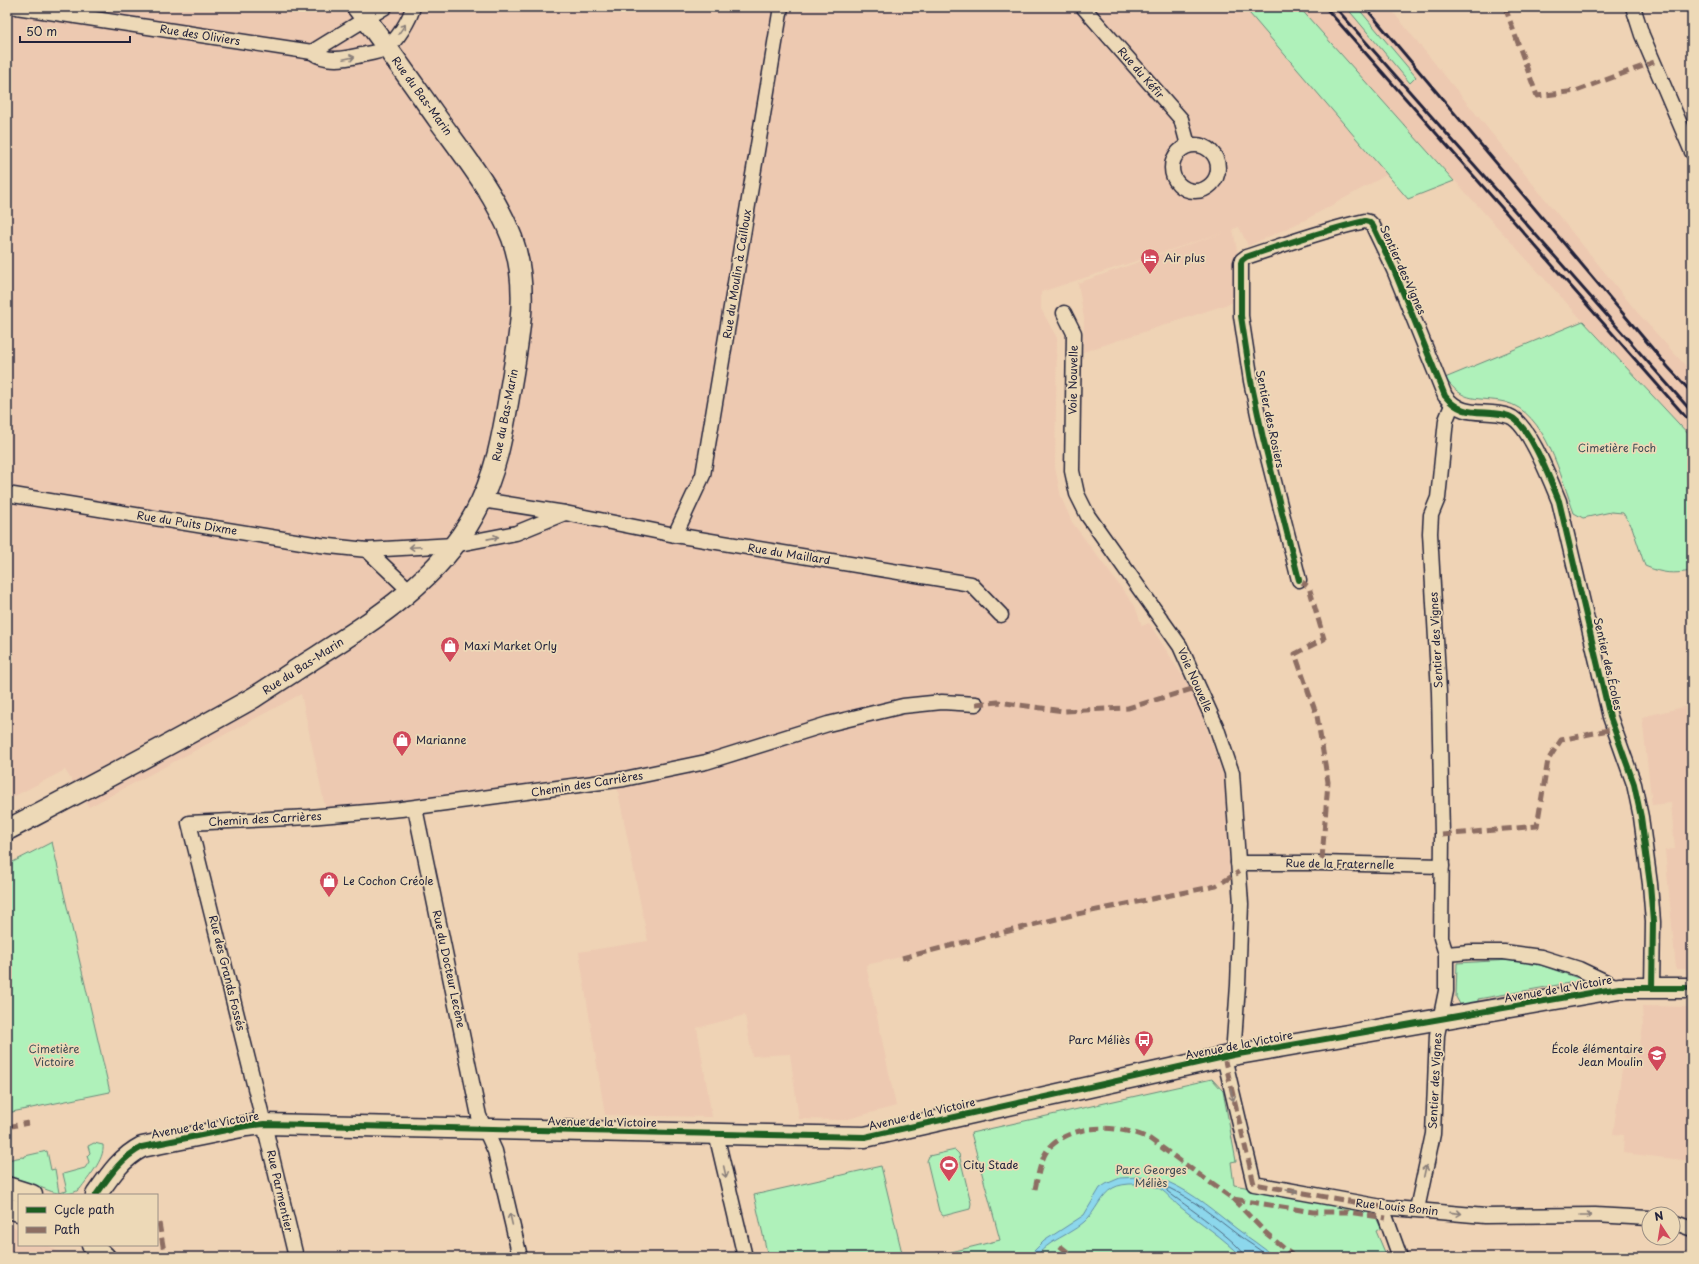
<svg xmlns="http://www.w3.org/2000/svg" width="1699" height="1264" font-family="'Playpen Sans',sans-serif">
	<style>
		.built { fill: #edc9b1 }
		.green { fill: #aff1ba; stroke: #688a7a }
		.water { fill: #8cd7ec; stroke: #628fa5 }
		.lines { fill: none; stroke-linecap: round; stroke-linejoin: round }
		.shore { stroke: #4c6a82; stroke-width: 1 }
		.street-casing { stroke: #22223b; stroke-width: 17 }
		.secondary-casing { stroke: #22223b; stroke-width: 23 }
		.street { stroke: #edd9b7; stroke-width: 14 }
		.secondary { stroke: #edd9b7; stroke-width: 20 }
		.rail { stroke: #22223b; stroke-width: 3 }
		.quiet { stroke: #8d6e63; stroke-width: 5; stroke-dasharray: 10 5; stroke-linecap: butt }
		.cycleway-casing { stroke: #edd9b7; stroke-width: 8 }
		.cycleway { stroke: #1b5e20; stroke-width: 6 }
		.oneway { stroke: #887e79 }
		.labels { text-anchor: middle; stroke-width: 3.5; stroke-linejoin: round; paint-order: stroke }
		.street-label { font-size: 11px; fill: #22223b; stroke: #edd9b7 }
		.poi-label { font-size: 11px; fill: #22223b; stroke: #edd9b7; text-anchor: start }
		.park-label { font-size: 11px; fill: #3e4b54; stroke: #edd9b7 }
	</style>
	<rect width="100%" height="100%" fill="#efd3b5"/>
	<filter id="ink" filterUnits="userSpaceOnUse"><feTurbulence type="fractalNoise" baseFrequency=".025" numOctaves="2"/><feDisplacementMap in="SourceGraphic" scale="8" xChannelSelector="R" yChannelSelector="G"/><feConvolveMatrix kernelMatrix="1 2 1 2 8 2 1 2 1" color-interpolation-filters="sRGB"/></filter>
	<g filter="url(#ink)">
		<!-- built -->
		<g class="built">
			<polygon points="7,7 1389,7 1637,312 1692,373 1692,438 1583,321 1427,150 1390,173 1305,220 1248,246 1239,227 1233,229 1239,261 1237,301 1083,352 1084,319 1078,283 1225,232 1041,292 1041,309 1057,338 1055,467 1061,497 1072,522 1135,606 1142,626 1149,623 1194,694 1224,777 1230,875 1215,884 866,965 896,1106 844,1120 799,1119 790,1054 752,1056 745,1015 697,1028 712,1117 605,1115 579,952 648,941 616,781 327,816 301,694 89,807 65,770 7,800"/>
			<polygon points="1692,705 1692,969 1676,969 1665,850 1675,849 1671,803 1652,805 1642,717"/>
			<polygon points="1642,1006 1692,1007 1692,1161 1623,1153 1624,1135 1613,1134 1625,1048 1639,1050 1643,1026"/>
			<polygon points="7,1224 19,1229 19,1245 48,1245 66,1257 7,1257"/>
		</g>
		<!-- green -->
		<g class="green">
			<polygon points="1244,7 1299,7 1454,181 1408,199"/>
			<polygon points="1346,7 1357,7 1416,77 1410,83"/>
			<path d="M1583 321 1692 438V571C1673 574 1663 574 1645 566L1632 527 1623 513 1611 512 1583 518 1574 513C1561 478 1546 412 1505 402 1477 396 1465 405 1445 378Z"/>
			<polygon points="52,842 110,1092 7,1113 7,865"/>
			<polygon points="1511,960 1537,964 1578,978 1584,982 1578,986 1575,982 1478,999 1478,1004 1461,1006 1456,997 1457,963"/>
			<polygon points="1212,1079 1223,1091 1236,1161 1231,1162 1234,1185 1373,1211 1381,1228 1376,1231 1387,1257 952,1257 951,1252 1000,1240 971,1133"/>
			<path d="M94 1143 103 1145C105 1159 88 1178 80 1189 63 1201 46 1188 29 1183 22 1180 14 1179 7 1177V1160L22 1157 24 1158 25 1156 47 1151 51 1170 55 1169 59 1193 67 1191 63 1174 85 1168 89 1162 87 1156 90 1153 88 1146Z"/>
			<polygon points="955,1150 959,1154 971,1203 970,1209 943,1216 939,1211 927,1161 929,1156"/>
			<polygon points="881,1166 903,1257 768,1257 754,1195"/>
		</g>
		<!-- water -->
		<path class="water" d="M1138 1177C1148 1178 1159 1179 1168 1182 1194 1193 1216 1213 1237 1229 1250 1239 1262 1246 1274 1257H1242C1223 1237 1200 1223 1179 1206 1173 1201 1164 1190 1158 1188 1148 1183 1123 1182 1113 1188 1100 1195 1096 1212 1084 1222 1074 1231 1062 1236 1051 1243 1045 1247 1040 1252 1035 1257H1028L1044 1241 1084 1215 1100 1188 1106 1184 1120 1178Z"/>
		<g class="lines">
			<!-- shore -->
			<path class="shore" d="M1245 1257C1244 1245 1180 1202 1167 1191V1188H1169C1194 1200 1216 1218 1238 1235 1248 1243 1259 1248 1268 1257"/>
			<!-- street casing -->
			<g class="street-casing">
				<g id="street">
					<path d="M16 7 312 52C329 64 348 58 366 54 372 53 381 51 386 48 397 41 410 19 413 7"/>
					<polyline points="1083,7 1181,119 1188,145"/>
					<polyline points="1633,7 1642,35 1692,152"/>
					<polyline points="312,52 385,7"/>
					<circle cx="1195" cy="168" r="23"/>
					<polyline points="1064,313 1074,333 1072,471 1077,494 1088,516 1180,646 1216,726 1232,773 1241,904 1238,985 1233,1055"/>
					<polyline points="7,494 320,545 367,550 454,545 516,533 565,513"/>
					<polyline points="482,500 565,513 675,535 971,584 1001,615"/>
					<polyline points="675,535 703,475 781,7"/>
					<polyline points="367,550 410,591"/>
					<path d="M1299 580 1263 438 1251 381 1241 316V263L1242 260 1246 257C1286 244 1324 230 1365 221L1369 222 1373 226 1394 270 1445 396C1464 420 1484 408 1509 416 1529 423 1551 482 1559 501L1610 717 1634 784 1641 817 1650 884 1653 922 1652 988"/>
					<polyline points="415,808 479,1116 495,1151 520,1257"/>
					<polyline points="1238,863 1320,863 1442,866"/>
					<polyline points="1446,954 1470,952 1504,952 1541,957 1579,969 1619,988"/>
					<polyline points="1224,1057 1254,1184 1382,1207 1485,1216 1595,1215 1649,1218"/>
					<polyline points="716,1134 745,1257"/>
					<polyline points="1382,1207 1400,1257"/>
					<polyline points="1417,1209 1433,1134 1437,1035 1446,991 1446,954 1441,938 1442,835 1439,692 1430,533 1431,515 1438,498 1446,420 1452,405"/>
					<polyline points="1673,1222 1692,1229"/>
					<polyline points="296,1257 264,1124 189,823 309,817 401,809 624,779 706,762 828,724 903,706 942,702 976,704"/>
				</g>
			</g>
			<!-- secondary casing -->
			<g class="secondary-casing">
				<g id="secondary">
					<path d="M7 830C89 787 172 744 253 698 272 686 291 673 310 661 371 622 438 581 474 515 498 472 504 426 512 379 520 332 529 285 512 238 496 196 467 159 440 122 413 84 386 45 357 7"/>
					<polyline points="7,1187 32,1195"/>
					<path d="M96 1195C110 1175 121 1158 142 1147L246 1126 264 1124 312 1125 865 1137 1233 1055 1619 988H1692"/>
					<polyline points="7,1208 19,1211"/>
					<polyline points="92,1245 105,1257"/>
				</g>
			</g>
			<!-- street -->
			<use href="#street" class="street"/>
			<!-- secondary -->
			<use href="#secondary" class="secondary"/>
			<!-- rail -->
			<g class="rail">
				<polyline points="1325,7 1692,424"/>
				<polyline points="1335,7 1692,412"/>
				<polyline points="1365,7 1668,367 1692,393"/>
			</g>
			<!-- quiet -->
			<g class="quiet">
				<polyline points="1505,7 1537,96 1576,91 1654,62"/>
				<polyline points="1299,580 1309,587 1324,639 1295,654 1317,716 1328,782 1322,859 1320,863"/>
				<polyline points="976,704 998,702 1063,711 1128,708 1199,687"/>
				<polyline points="1442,835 1537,826 1548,760 1561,740 1613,729"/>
				<polyline points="902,958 1072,915 1216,886 1239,872"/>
				<polyline points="1224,1057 1254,1184 1382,1207"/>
				<polyline points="7,1127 28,1123"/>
				<path d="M1035 1189C1038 1176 1041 1155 1051 1146 1077 1122 1121 1125 1150 1139L1233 1199 1313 1212H1348L1386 1218"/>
				<polyline points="1233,1199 1266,1233 1294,1257"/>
				<polyline points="159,1223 165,1257"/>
				<polyline points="1060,1246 1074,1257"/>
			</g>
			<!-- cycleway casing -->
			<g class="cycleway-casing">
				<g id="cycleway">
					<path d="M1299 580 1263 438 1251 381 1241 316V263L1242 260 1246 257C1286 244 1324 230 1365 221L1369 222 1373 226 1394 270 1445 396C1464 420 1484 408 1509 416 1529 423 1551 482 1559 501L1610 717 1634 784 1641 817 1650 884 1653 922 1652 988"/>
					<path d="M96 1195C110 1175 121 1158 142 1147L246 1126 264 1124 312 1125 865 1137 1233 1055 1619 988H1692"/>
				</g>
			</g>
			<!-- cycleway -->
			<use href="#cycleway" class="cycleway"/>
		</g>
		<!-- one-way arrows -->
		<defs><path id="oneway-shaft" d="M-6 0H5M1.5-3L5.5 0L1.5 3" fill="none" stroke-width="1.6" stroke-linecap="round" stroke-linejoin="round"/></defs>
		<g class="oneway">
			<use href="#oneway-shaft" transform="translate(402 29) rotate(-55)"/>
			<use href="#oneway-shaft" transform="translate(349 58) rotate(-12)"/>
			<use href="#oneway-shaft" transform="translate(493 538) rotate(-11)"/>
			<use href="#oneway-shaft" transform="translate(415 547) rotate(177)"/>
			<use href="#oneway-shaft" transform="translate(1232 1095) rotate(76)"/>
			<use href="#oneway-shaft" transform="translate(1425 1171) rotate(-78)"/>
			<use href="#oneway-shaft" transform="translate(725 1172) rotate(77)"/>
			<use href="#oneway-shaft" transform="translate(1292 1191) rotate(10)"/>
			<use href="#oneway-shaft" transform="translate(1456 1213) rotate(6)"/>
			<use href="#oneway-shaft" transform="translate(1586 1215)"/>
			<use href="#oneway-shaft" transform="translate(511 1219) rotate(-103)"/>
		</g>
	</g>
	<!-- icons -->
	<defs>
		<g id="hotel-pin" transform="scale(1)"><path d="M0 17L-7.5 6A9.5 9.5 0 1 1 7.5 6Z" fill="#d1495b" stroke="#edd9b7"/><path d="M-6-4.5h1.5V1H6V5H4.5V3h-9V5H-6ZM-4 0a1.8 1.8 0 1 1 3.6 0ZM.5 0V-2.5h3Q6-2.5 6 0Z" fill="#fff"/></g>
		<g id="shop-pin" transform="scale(1)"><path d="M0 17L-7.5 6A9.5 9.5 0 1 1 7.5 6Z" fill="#d1495b" stroke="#edd9b7"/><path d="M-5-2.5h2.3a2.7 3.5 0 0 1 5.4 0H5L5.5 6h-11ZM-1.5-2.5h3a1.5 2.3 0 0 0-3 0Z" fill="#fff"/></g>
		<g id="bus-pin" transform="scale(1)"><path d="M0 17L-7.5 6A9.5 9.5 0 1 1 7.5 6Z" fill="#d1495b" stroke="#edd9b7"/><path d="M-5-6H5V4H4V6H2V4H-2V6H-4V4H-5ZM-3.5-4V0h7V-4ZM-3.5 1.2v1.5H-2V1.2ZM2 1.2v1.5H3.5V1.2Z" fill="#fff"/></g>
		<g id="school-pin" transform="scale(1)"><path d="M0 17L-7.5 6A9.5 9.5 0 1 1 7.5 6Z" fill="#d1495b" stroke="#edd9b7"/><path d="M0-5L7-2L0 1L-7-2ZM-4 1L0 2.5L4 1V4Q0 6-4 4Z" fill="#fff"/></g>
		<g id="stadium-pin" transform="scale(1)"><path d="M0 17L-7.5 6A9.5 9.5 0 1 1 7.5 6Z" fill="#d1495b" stroke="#edd9b7"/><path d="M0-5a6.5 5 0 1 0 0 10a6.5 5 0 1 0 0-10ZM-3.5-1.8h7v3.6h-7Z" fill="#fff"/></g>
	</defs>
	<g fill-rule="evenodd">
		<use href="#hotel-pin" x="1150" y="258"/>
		<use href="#shop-pin" x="450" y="646"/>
		<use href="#shop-pin" x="402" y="740"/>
		<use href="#shop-pin" x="329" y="881"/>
		<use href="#bus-pin" x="1144" y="1040"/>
		<use href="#school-pin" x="1657" y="1055"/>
		<use href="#stadium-pin" x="949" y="1165"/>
	</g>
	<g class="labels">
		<!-- street labels -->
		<g class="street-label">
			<text transform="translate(200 35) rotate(9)" y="4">Rue des Oliviers</text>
			<text transform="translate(1141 73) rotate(49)" y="4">Rue du Kéfir</text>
			<text transform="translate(422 96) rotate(54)" y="4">Rue du Bas-Marin</text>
			<text transform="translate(1403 270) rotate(66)" y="4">Sentier des Vignes</text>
			<text transform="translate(737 274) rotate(-81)" y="4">Rue du Moulin à Cailloux</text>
			<text transform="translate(1073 380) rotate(-89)" y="4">Voie Nouvelle</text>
			<text transform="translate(505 415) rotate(-79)" y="4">Rue du Bas-Marin</text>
			<text transform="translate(1270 419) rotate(78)" y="4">Sentier des Rosiers</text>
			<text transform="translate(187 523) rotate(9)" y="4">Rue du Puits Dixme</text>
			<text transform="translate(789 554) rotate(9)" y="4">Rue du Maillard</text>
			<text transform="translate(1436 640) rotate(-93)" y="4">Sentier des Vignes</text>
			<text transform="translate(1608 664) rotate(77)" y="4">Sentier des Écoles</text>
			<text transform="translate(303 666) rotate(-33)" y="4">Rue du Bas-Marin</text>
			<text transform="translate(1195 680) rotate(66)" y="4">Voie Nouvelle</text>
			<text transform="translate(587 784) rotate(-9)" y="4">Chemin des Carrières</text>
			<text transform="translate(265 819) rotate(-3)" y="4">Chemin des Carrières</text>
			<text transform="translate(1340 864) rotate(1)" y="4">Rue de la Fraternelle</text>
			<text transform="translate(449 969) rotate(78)" y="4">Rue du Docteur Lecène</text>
			<text transform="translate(227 973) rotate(76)" y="4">Rue des Grands Fossés</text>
			<text transform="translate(1558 989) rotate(-10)" y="4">Avenue de la Victoire</text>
			<text transform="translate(1239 1045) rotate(-11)" y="4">Avenue de la Victoire</text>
			<text transform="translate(1435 1081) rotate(-87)" y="4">Sentier des Vignes</text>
			<text transform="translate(922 1114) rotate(-13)" y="4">Avenue de la Victoire</text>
			<text transform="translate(602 1122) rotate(1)" y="4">Avenue de la Victoire</text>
			<text transform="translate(205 1125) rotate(-10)" y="4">Avenue de la Victoire</text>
			<text transform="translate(280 1191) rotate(77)" y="4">Rue Parmentier</text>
			<text transform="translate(1397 1207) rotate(6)" y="4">Rue Louis Bonin</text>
		</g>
		<!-- poi labels -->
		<g class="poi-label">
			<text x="1164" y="262">Air plus</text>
			<text x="464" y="650">Maxi Market Orly</text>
			<text x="416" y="744">Marianne</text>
			<text x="343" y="885">Le Cochon Créole</text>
			<text x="1130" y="1044" text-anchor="end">Parc Méliès</text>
			<text x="1643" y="1053" text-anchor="end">École élémentaire<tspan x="1643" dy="13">Jean Moulin</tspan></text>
			<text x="963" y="1169">City Stade</text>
		</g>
		<!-- park labels -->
		<g class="park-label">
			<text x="1617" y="452">Cimetière Foch</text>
			<text x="54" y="1053">Cimetière<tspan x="54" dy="13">Victoire</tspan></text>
			<text x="1151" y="1174">Parc Georges<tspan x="1151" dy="13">Méliès</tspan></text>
		</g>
	</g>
	<!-- margin -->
	<rect width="1699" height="1264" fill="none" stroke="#edd9b7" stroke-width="24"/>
	<rect x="12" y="12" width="1675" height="1240" fill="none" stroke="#22223b" stroke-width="1.5" filter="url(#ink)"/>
	<!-- legend -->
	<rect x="18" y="1194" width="140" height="52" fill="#edd9b7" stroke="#9c9085"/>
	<rect x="26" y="1207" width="20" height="6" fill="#1b5e20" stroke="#9c9085"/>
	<text x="54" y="1214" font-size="12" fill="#22223b">Cycle path</text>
	<rect x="26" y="1227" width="20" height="6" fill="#8d6e63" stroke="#9c9085"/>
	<text x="54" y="1234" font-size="12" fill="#22223b">Path</text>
	<!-- north arrow -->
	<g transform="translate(1661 1226) rotate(348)"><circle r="19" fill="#edd9b7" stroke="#9c9085"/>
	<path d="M0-3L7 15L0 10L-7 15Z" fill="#d1495b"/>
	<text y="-6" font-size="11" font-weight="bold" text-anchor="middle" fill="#22223b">N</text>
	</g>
	<!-- scale -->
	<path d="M20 36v6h110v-6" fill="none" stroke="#22223b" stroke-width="2"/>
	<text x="26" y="36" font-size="12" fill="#22223b" stroke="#edd9b7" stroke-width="3" paint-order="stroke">50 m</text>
</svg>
